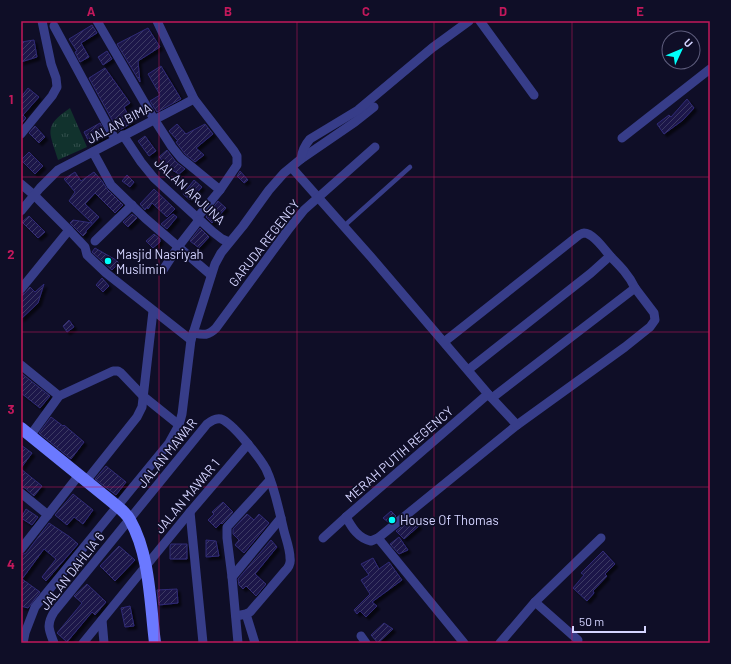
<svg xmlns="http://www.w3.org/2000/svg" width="731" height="664" font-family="Barlow,sans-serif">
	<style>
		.grass { fill: url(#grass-tufts) }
		.building { fill: url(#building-hatch); stroke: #302a76; filter: url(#shadow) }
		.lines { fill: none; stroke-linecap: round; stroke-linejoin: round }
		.lane { stroke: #373d89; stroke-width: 4.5 }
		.street { stroke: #373d89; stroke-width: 9 }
		.secondary { stroke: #6b79ff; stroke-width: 12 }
		.grid { fill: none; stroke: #c2185b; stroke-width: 1; stroke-opacity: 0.55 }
		.poi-dot { fill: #00fffb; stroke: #0f0e27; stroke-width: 1.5 }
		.labels { text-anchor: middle; stroke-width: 3.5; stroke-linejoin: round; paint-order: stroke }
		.street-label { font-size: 13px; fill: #d4d4ff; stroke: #0f0e27 }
		.poi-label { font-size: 13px; fill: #d4d4ff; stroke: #0f0e27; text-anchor: start }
		.neatline { fill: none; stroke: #c2185b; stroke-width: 1.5 }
		.grid-label { font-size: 13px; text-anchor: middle; font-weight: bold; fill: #c2185b }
	</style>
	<defs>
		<pattern id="grass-tufts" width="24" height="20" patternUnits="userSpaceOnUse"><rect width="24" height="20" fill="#11322d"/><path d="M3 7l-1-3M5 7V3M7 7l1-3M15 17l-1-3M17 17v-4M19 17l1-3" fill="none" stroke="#334f4c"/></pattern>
		<pattern id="building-hatch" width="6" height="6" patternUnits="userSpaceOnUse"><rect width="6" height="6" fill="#1d1949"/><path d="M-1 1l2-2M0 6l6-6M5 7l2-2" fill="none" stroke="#3d3a64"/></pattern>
		<filter id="shadow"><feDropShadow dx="3" dy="3" stdDeviation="1" flood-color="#0009"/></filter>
	</defs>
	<rect width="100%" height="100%" fill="#0f0e27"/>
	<!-- grass -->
	<path class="grass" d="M70 108 87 147 58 160C50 132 42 127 70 108Z"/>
	<!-- building -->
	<g class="building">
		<polygon points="92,25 97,33 81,43 89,57 80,62 75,52 77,51 69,39"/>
		<polygon points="148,28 160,47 138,61 140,82 117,44"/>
		<polygon points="34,40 37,57 21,62 21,42"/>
		<polygon points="107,51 112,59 103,65 98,57"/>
		<polygon points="161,66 181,99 157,112 150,101 160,95 148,74"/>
		<polygon points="105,68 130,103 124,107 132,123 118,131 117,129 89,78"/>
		<polygon points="28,88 39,97 23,115 26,118 21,124 21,97"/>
		<polygon points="687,99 694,108 683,120 664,134 657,124 669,115 671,117"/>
		<polygon points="100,123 106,135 90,144 84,132"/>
		<polygon points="177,124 186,134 205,124 213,134 196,148 204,155 195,162 185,154 176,142 178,141 169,131"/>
		<polygon points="35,126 45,137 39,143 29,133"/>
		<polygon points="145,136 156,151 149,156 138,141"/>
		<polygon points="167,150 176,162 185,169 179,174 170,169 159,157"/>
		<polygon points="29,152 43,166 35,174 21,160"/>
		<polygon points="240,171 248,180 244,183 237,176"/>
		<polygon points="75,172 81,181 94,172 102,181 107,189 123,205 115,213 95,193 85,204 99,217 86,231 86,233 83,236 70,223 73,220 92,223 69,201 75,192 64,179"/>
		<polygon points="127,175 134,182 130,187 122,181"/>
		<polygon points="194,180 202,187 190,200 183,194"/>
		<polygon points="154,189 175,209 167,217 152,203 148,209 147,207 145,210 140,204"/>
		<polygon points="218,201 226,208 212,223 206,217"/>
		<polygon points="132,214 137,218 128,227 123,222"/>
		<polygon points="173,214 177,217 167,229 161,224"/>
		<polygon points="29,216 45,232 38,238 22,222"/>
		<polygon points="200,228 209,237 199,248 190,241"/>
		<polygon points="154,234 160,239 160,242 153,248 146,241"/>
		<polygon points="95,248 116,260 119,263 112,270 92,252"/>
		<polygon points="102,278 109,286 103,292 96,285"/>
		<polygon points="44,284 38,303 21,319 21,295 25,293 30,287 35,292"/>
		<polygon points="69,320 74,327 67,332 63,326"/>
		<polygon points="21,373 50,396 40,408 21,393"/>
		<polygon points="51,417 63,426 64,425 84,442 71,459 39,433"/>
		<polygon points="21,445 32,453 21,468"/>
		<polygon points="106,466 126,482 116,495 95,479"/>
		<polygon points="21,469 42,486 34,496 25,488 21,487"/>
		<polygon points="73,494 93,510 83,524 74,517 67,525 55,515"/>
		<polygon points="223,502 233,512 222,524 221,523 216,528 208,520 214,514 212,512"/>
		<polygon points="26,509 38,517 32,525 21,518"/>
		<polygon points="391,511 396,516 388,522 383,518"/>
		<polygon points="247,514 254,520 259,514 269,523 244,553 235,545 239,540 233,534 233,529"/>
		<polygon points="414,520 419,526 404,539 396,531 404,525 406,527"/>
		<polygon points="49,523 70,537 78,544 46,581 42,577 56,559 44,549 22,579 40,592 28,608 21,606 21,555 26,553"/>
		<polygon points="399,537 408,550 399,554 390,544"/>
		<polygon points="206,540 216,541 219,556 206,557"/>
		<polygon points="271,540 277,547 255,574 266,584 256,596 246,586 243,589 239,585 238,579"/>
		<polygon points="171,544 187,544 187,559 170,559 170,546"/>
		<polygon points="119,546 135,560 115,581 100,566"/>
		<polygon points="603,551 615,564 605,574 607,576 593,591 594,593 587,601 573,588 584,575 581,573"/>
		<polygon points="373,558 379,569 389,562 402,580 372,602 377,606 366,617 360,611 357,614 354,610 370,594 361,580 369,575 361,564"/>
		<polygon points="87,584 106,602 95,615 92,612 67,642 57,633 82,603 74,596"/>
		<polygon points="177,589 178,603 159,605 157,590"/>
		<polygon points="130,606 134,626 125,627 121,608"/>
		<polygon points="384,623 393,629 378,643 371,635"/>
	</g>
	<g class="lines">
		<!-- lane -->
		<polyline class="lane" points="344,226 410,167"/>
		<!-- street -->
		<g class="street">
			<polyline points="97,21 154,119 172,147 181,158 220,190"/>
			<polyline points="157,21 194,99 234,151 237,156 237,165 220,190 197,218"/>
			<polyline points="480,21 534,95"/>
			<polyline points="54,26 115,139"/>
			<polyline points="21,134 52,96 57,87 56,78 51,64 42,21"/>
			<polyline points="123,135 141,162 154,178 213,232 222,239 229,242"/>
			<polyline points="622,138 710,69"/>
			<polyline points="93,152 111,185 145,218 211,275"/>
			<polyline points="301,159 355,122 374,107"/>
			<polyline points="292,168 371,257 488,394"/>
			<polyline points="21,184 34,195 69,230 85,247 87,255 106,273 191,340"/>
			<polyline points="21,211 40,188 58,170 194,99"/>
			<polyline points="95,241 132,205"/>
			<path d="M610 256C620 266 629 275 635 288"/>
			<polyline points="163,270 178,247 199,220"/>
			<polyline points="21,289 69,230"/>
			<path d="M193 333C204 335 208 336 216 328L288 230 304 210 375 147"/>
			<path d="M444 342 579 235C579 235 583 233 584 233 593 233 605 250 610 256L591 273 468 370"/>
			<polyline points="21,365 59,396"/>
			<polyline points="30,436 59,396 113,371 118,371 121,373 143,396 179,425"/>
			<polyline points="86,481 137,417 142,407 153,311"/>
			<polyline points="21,493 48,515"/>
			<polyline points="190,512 203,643"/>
			<path d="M346 517C352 528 358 538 371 541L378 538 517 425 625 347 650 327 655 320 654 313 635 288 492 398"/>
			<polyline points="323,538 346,517 488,394 517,425"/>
			<polyline points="378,538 464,643"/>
			<polyline points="21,549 79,475"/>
			<polyline points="232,577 281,518"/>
			<polyline points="535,602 578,640"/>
			<polyline points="246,614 255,643"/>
			<polyline points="102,620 104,643"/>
			<polyline points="361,636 366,643"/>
			<path d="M23 643 25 633 35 607 169 443 179 425 182 414 191 340 215 264 221 253 243 226 269 190 284 173 301 159C302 151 304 146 310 139L358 110 432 48 469 21"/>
			<path d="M54 643C49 630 46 625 54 612L207 424C211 421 215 418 221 419 233 423 259 457 266 469 275 488 279 511 284 531 286 539 290 549 290 558 291 563 289 567 285 571L250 612 246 614 236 616"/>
			<polyline points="83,643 190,512 248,444"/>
			<polyline points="238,643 232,577 227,538 227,527 270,480"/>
			<polyline points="500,643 535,602 601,538"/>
		</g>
		<!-- secondary -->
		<path class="secondary" d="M21 428 117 506C122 510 127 514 130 520 150 555 150 603 155 643"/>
	</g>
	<!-- grid -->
	<path class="grid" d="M159 21V643M297 21V643M434 21V643M572 21V643M21 177H710M21 332H710M21 487H710"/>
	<!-- markers -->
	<g class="poi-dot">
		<circle cx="108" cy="261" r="4"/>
		<circle cx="392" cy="520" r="4"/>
	</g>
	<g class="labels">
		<!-- street labels -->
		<g class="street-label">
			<text transform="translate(119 123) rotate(-28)" y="5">JALAN BIMA</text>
			<text transform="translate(190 191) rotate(43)" y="5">JALAN ARJUNA</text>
			<text transform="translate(264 243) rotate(-52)" y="5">GARUDA REGENCY</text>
			<text transform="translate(167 453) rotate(-51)" y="5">JALAN MAWAR</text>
			<text transform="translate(399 454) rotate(-41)" y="5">MERAH PUTIH REGENCY</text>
			<text transform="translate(187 496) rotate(-50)" y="5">JALAN MAWAR 1</text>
			<text transform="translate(72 571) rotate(-52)" y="5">JALAN DAHLIA 6</text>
		</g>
		<!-- poi labels -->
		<g class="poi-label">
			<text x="116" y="259">Masjid Nasriyah<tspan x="116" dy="15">Muslimin</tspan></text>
			<text x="400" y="525">House Of Thomas</text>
		</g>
	</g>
	<!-- border -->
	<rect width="731" height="664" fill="none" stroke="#0f0e27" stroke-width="44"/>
	<!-- north arrow -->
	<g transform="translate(681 50) rotate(46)"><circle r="19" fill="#0f0e27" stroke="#5e5d7d"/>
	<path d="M0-3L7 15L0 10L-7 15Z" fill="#00fffb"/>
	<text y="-6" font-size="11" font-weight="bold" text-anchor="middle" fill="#d4d4ff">U</text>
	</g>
	<!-- scale -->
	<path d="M573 626v6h72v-6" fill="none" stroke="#d4d4ff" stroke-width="2"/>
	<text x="579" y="626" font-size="12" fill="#d4d4ff" stroke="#0f0e27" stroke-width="3" paint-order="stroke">50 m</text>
	<rect x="22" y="22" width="687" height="620" class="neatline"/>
	<g class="grid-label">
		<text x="91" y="16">A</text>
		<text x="228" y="16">B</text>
		<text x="366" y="16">C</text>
		<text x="503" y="16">D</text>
		<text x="640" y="16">E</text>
		<text x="11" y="104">1</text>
		<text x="11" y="259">2</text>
		<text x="11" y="414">3</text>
		<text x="11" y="569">4</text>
	</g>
</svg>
